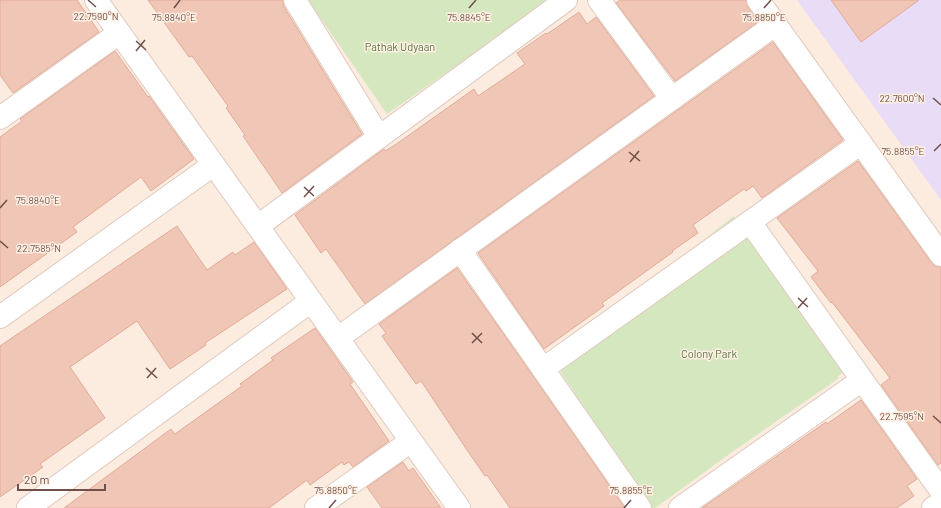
<svg xmlns="http://www.w3.org/2000/svg" width="941" height="508" font-family="Barlow,sans-serif">
	<style>
		.education { fill: #e9dcf7 }
		.green { fill: #d5e7be }
		.building { fill: #f0c6b7; stroke: #e2aa98 }
		.lines { fill: none; stroke-linecap: round; stroke-linejoin: round }
		.minor-casing { stroke: #e0c9be; stroke-width: 24 }
		.minor { stroke: #fff; stroke-width: 22 }
		.ticks { fill: none; stroke: #705048; stroke-width: 1.5 }
		.labels { text-anchor: middle; stroke-width: 3; stroke-linejoin: round; paint-order: stroke }
		.park-label { font-size: 11px; fill: #587641; stroke: #fff0e4 }
		.ticks-label { font-size: 10px; text-anchor: middle; fill: #705048; stroke: #fff0e4; stroke-width: 3; stroke-linejoin: round; paint-order: stroke }
	</style>
	<rect width="100%" height="100%" fill="#fbecdf"/>
	<!-- education -->
	<polygon class="education" points="797,0 941,0 941,200"/>
	<!-- green -->
	<g class="green">
		<polygon points="308,0 551,0 387,114"/>
		<polygon points="734,216 844,372 838,376 839,378 735,450 655,508 642,508 571,387 561,373 562,372 554,358"/>
	</g>
	<!-- building -->
	<g class="building">
		<polygon points="0,0 77,0 99,32 13,93 0,75"/>
		<polygon points="148,0 283,0 284,7 362,134 282,193 243,136 245,135 226,108 228,106 192,56 189,57"/>
		<polygon points="620,0 746,0 748,7 758,22 675,81 616,3"/>
		<polygon points="831,0 919,0 861,42"/>
		<polygon points="579,12 587,24 596,17 654,96 365,304 326,249 321,253 295,215 384,149 385,151 395,145 474,89 478,96 525,64 517,53 546,33 547,34"/>
		<polygon points="773,42 843,140 762,198 753,186 746,191 744,189 693,225 698,233 672,251 673,252 602,303 604,306 544,349 478,253"/>
		<polygon points="115,51 148,97 149,96 194,159 151,191 141,177 73,227 77,232 0,287 0,137 22,121 20,119"/>
		<polygon points="858,161 931,262 936,266 941,267 941,463 938,465 881,385 890,378 832,302 831,303 811,277 818,271 777,218"/>
		<polygon points="177,226 207,270 233,252 235,255 254,242 287,289 205,343 206,345 170,369 137,321 70,367 105,418 40,464 43,467 0,497 0,346"/>
		<polygon points="457,268 533,376 625,508 510,508 487,475 485,476 465,447 421,381 416,384 401,363 382,336 386,333 379,324"/>
		<polygon points="315,328 353,382 350,384 389,441 353,467 349,462 344,465 342,462 310,485 307,480 269,508 64,508 171,429 175,434 242,386 240,384 273,360 271,358"/>
		<polygon points="861,400 917,479 907,486 914,496 897,508 702,508 826,422 827,424"/>
		<polygon points="403,462 409,471 413,468 441,508 382,508 367,487"/>
	</g>
	<g class="lines">
		<!-- minor casing -->
		<g class="minor-casing">
			<g id="minor">
				<polyline points="96,0 459,508"/>
				<polyline points="295,0 379,137"/>
				<polyline points="599,0 672,99"/>
				<polyline points="758,0 941,255"/>
				<polyline points="0,118 119,33"/>
				<polyline points="750,222 941,491"/>
				<polyline points="258,226 566,0"/>
				<polyline points="460,250 640,508"/>
				<polyline points="0,317 213,165"/>
				<polyline points="338,338 776,24"/>
				<polyline points="543,369 861,143"/>
				<polyline points="28,508 311,301"/>
				<polyline points="316,508 411,441"/>
				<polyline points="680,508 862,380"/>
				<polyline points="933,508 941,503"/>
			</g>
		</g>
		<!-- minor -->
		<use href="#minor" class="minor"/>
	</g>
	<!-- ticks -->
	<path class="ticks" d="M88 0 96 7M174 8 180 0M469 8 476 0M764 8 771 0M136 41 146 50M136 51 145 40M933 98 941 105M934 151 941 144M629 152 640 161M630 162 639 151M304 187 314 196M304 197 314 186M0 208 7 200M0 241 8 248M798 298 808 307M798 308 807 298M472 333 482 343M472 343 482 333M146 368 157 378M147 378 156 368M933 416 941 423M329 508 336 500M624 508 631 500"/>
	<g class="labels">
		<!-- park labels -->
		<g class="park-label">
			<text x="400" y="51">Pathak Udyaan</text>
			<text x="709" y="358">Colony Park</text>
		</g>
	</g>
	<g class="ticks-label">
		<text x="96" y="20">22.7590°N</text>
		<text x="469" y="21">75.8845°E</text>
		<text x="174" y="21">75.8840°E</text>
		<text x="764" y="21">75.8850°E</text>
		<text x="902" y="102">22.7600°N</text>
		<text x="903" y="155">75.8855°E</text>
		<text x="38" y="204">75.8840°E</text>
		<text x="39" y="252">22.7585°N</text>
		<text x="902" y="420">22.7595°N</text>
		<text x="336" y="494">75.8850°E</text>
		<text x="631" y="494">75.8855°E</text>
	</g>
	<!-- scale -->
	<path d="M18 484v6h87v-6" fill="none" stroke="#705048" stroke-width="2"/>
	<text x="24" y="484" font-size="12" fill="#705048" stroke="#fff0e4" stroke-width="3" paint-order="stroke">20 m</text>
</svg>
